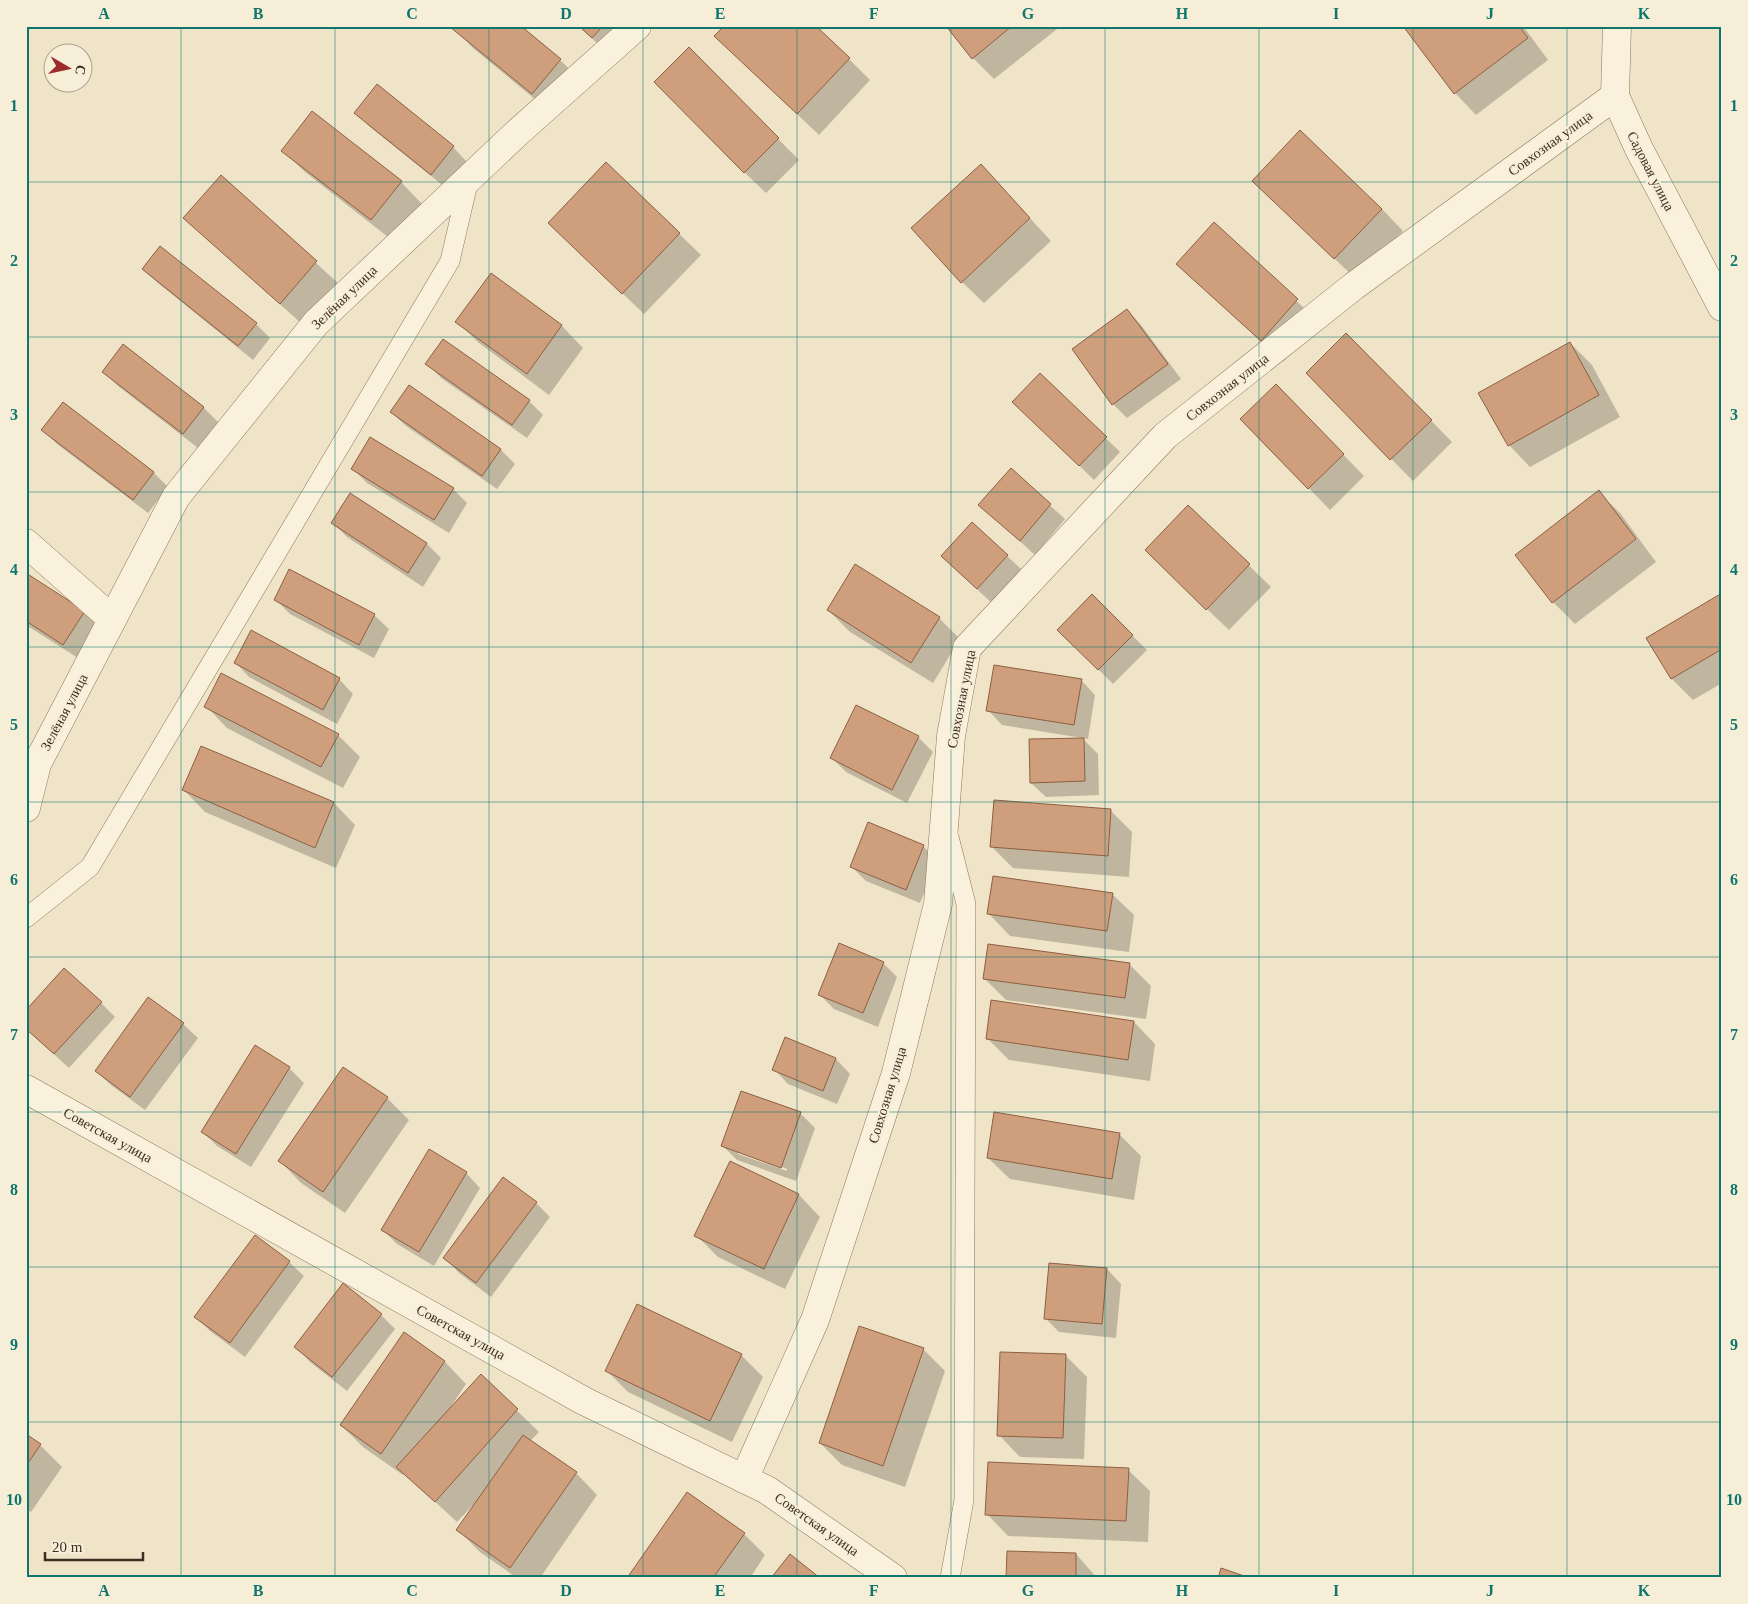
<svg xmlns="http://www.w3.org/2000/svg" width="1748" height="1604" font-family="Georgia,serif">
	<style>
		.shadow { fill: #0003; fill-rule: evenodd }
		.building { fill: #cf9f7d; stroke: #8d5f41 }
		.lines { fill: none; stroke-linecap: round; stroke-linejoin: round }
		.lane-casing { stroke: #8d765c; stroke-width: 20 }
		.street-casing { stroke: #8d765c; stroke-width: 29 }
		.lane { stroke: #faf1dc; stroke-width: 19 }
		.street { stroke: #faf1dc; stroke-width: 28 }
		.grid { fill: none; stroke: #0f766e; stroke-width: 1; stroke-opacity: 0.55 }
		.labels { text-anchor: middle; stroke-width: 4.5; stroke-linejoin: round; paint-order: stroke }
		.street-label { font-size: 14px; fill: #3d2e20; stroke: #f7eed8 }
		.neatline { fill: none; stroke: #0f766e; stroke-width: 2 }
		.grid-label { font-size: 16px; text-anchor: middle; font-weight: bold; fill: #0f766e }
	</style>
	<rect width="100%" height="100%" fill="#f0e4c8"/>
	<!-- shadow -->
	<g class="shadow">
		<polygon points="452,26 519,26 560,60 582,81 554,115 473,48"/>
		<polygon points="578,26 629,26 607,52"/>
		<polygon points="947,26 1061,26 994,79 973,58"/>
		<polygon points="1405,26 1523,26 1548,60 1476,115 1455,93"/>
		<polygon points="689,49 799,160 766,193 744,172"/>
		<polygon points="738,58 849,59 870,80 819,135"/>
		<polygon points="356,113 453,147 467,162 446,188 370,127"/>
		<polygon points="283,151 401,182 422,204 393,241 305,172"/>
		<polygon points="606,163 701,255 644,314 571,244"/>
		<polygon points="981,165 1051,241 984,303 962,282"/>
		<polygon points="221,177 338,283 302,324 184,218"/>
		<polygon points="1275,202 1382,209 1403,231 1357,280"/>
		<polygon points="1214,224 1319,322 1283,362 1178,264"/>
		<polygon points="143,269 256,324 270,338 253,360 158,283"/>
		<polygon points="491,274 562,326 583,348 549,395 479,343 457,322"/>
		<polygon points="1127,310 1141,325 1181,379 1127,418 1113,404"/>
		<polygon points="1570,343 1592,365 1620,417 1530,467 1509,445"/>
		<polygon points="1368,356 1452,442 1413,481 1307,373"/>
		<polygon points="427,363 529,401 543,415 527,438 441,378"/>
		<polygon points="104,372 203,407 218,422 198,448 118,386"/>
		<polygon points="1040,374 1120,452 1094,480 1028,416"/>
		<polygon points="409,387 501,450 515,464 497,489 406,426 391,412"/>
		<polygon points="63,404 154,473 168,487 148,513 57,444 43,430"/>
		<polygon points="1297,407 1364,476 1330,510 1242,419"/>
		<polygon points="353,469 453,489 467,503 449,533 367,483"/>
		<polygon points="1011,470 1065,519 1035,555 980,505"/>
		<polygon points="1598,492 1620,513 1656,562 1575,624 1553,602 1517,555"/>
		<polygon points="350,495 427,544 441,558 423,587 347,537 333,523"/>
		<polygon points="1189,507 1271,587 1229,630 1168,572"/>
		<polygon points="973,524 1022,570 992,603 957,571"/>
		<polygon points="26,574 84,612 98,626 78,658 26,625"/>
		<polygon points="1722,594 1722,683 1693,700 1672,679 1648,638"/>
		<polygon points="1092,596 1147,650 1113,684 1059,630"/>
		<polygon points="275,599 374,615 389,629 374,658 290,614"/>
		<polygon points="828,610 939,618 960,639 933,683 850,632"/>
		<polygon points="235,662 339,679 353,694 337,724 249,677"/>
		<polygon points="1081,680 1095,695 1088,739 1002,725 988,710"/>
		<polygon points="206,706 338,735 360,757 343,788 227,728"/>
		<polygon points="918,737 933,752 907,803 846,772 831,757"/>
		<polygon points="1083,739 1098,754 1099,795 1046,797 1031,783"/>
		<polygon points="202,747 334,803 355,825 336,868 205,812 184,790"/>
		<polygon points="1110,810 1132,832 1129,877 1013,868 992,847"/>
		<polygon points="923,846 938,861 920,903 866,881 851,866"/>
		<polygon points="1112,894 1134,915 1129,952 1010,936 989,914"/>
		<polygon points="883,963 897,977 878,1027 834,1009 819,994"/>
		<polygon points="1129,964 1151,986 1146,1019 1006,1000 984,978"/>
		<polygon points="101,1003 115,1017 69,1068 33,1035"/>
		<polygon points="1134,1022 1155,1044 1150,1081 1009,1060 987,1038"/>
		<polygon points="183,1024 198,1038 145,1110 111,1085 96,1071"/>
		<polygon points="255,1047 289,1068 304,1083 251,1167 217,1146 203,1132"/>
		<polygon points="836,1059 850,1074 837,1104 788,1084 774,1069"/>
		<polygon points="344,1068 387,1098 409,1120 345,1213 301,1183 280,1161"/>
		<path d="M800 1113 815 1128 796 1181 737 1160 723 1146ZM738 1151 787 1169V1171L738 1154Z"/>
		<polygon points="1119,1134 1141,1156 1134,1200 1010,1179 988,1158"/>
		<polygon points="731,1163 799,1195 820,1217 785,1289 718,1257 696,1235"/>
		<polygon points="466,1173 480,1188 434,1266 397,1244 383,1230"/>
		<polygon points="536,1203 550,1217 491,1297 459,1273 445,1258"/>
		<polygon points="255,1237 289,1262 304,1276 245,1357 210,1331 196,1317"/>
		<polygon points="1050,1265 1107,1269 1121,1284 1116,1338 1059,1332 1045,1318"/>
		<polygon points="381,1315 395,1329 347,1391 310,1362 296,1347"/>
		<polygon points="404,1334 445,1362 466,1384 450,1408 481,1376 539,1432 530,1441 576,1473 597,1495 540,1578 517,1578 480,1552 458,1530 476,1502 457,1522 404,1473 403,1475 363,1447 341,1425"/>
		<polygon points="923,1349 945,1371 905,1487 842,1465 820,1443"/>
		<polygon points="741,1355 763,1377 732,1442 628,1392 607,1371"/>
		<polygon points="1065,1355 1087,1377 1084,1459 1020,1457 999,1435"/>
		<polygon points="26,1436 40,1445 62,1467 31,1512 26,1509"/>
		<polygon points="1128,1470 1150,1491 1148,1542 1008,1536 987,1514"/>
		<polygon points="744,1534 765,1555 750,1578 629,1578"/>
		<polygon points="1076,1554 1097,1578 1008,1578"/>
	</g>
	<!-- building -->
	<g class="building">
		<polygon points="521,26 561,59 532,94 450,27"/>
		<polygon points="579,26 603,26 592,38"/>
		<polygon points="724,26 816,26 850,58 797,114 714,36"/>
		<polygon points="946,26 1012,26 972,59"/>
		<polygon points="1403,26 1519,26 1528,38 1454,94"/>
		<polygon points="689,47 779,138 744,173 654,82"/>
		<polygon points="377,84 454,146 431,175 354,113"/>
		<polygon points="312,111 402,181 371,220 281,151"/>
		<polygon points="1300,130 1382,209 1334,259 1252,181"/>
		<polygon points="606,162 680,233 622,294 548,223"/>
		<polygon points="981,164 1030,218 961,283 911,228"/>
		<polygon points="221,175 317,261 280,304 183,218"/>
		<polygon points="1214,222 1298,299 1261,341 1176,264"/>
		<polygon points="160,246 257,323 238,346 142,269"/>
		<polygon points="491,273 562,325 527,374 455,322"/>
		<polygon points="1127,309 1168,364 1112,405 1072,349"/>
		<polygon points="1346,333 1432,420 1390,460 1306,373"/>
		<polygon points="443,339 530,400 512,425 425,364"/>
		<polygon points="1570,342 1599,395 1508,446 1478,393"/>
		<polygon points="123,344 204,407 183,434 102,372"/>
		<polygon points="1040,373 1107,437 1079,466 1012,402"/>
		<polygon points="1276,384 1344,454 1308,489 1240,419"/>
		<polygon points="409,385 501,449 482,476 390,412"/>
		<polygon points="63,402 154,472 133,500 41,430"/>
		<polygon points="370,437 454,488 434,520 351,469"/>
		<polygon points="1011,468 1051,504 1020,541 978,505"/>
		<polygon points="1599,490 1636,539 1552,603 1515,555"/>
		<polygon points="350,493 427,543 408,573 331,523"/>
		<polygon points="1188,505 1250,564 1206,610 1145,550"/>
		<polygon points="972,522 1008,555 977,589 941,556"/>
		<polygon points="855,564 940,617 911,663 827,610"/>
		<polygon points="289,569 375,614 359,645 274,600"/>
		<polygon points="26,573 85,611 63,645 26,621"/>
		<polygon points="1722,593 1722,649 1671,679 1646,638"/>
		<polygon points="1092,594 1133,635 1098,670 1057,630"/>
		<polygon points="251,630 340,678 323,710 234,663"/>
		<polygon points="994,665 1082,679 1074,725 986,711"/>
		<polygon points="221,673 339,734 321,767 204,707"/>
		<polygon points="856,705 919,736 892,790 830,758"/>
		<polygon points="1084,738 1085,781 1030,783 1029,739"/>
		<polygon points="201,746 334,802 315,848 182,790"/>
		<polygon points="994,800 1111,809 1108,856 990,847"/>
		<polygon points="868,822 924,845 906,890 850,867"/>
		<polygon points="993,876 1113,893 1107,931 987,914"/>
		<polygon points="839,943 884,962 863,1013 818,995"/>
		<polygon points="988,944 1130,963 1125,998 983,979"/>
		<polygon points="64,968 102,1002 54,1054 26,1029 26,1010"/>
		<polygon points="148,997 184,1023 130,1097 95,1071"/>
		<polygon points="991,1000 1134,1021 1128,1060 986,1039"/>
		<polygon points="785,1037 836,1058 823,1091 772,1070"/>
		<polygon points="255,1045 290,1067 236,1154 201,1132"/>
		<polygon points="343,1067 388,1097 323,1192 278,1161"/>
		<polygon points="741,1091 801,1112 781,1168 721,1146"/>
		<polygon points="994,1112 1120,1133 1112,1179 987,1158"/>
		<polygon points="429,1149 467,1172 419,1252 381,1230"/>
		<polygon points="730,1161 799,1194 764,1269 694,1236"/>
		<polygon points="503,1177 537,1202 476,1283 443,1258"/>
		<polygon points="255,1235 290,1261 230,1343 194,1317"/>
		<polygon points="1049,1263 1107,1268 1102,1324 1044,1319"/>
		<polygon points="343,1283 382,1314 332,1377 294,1347"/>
		<polygon points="637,1304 742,1354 710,1421 605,1371"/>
		<polygon points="859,1326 924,1348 883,1466 819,1443"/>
		<polygon points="404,1332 445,1361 381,1454 340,1425"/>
		<polygon points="1000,1352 1066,1354 1063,1438 997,1436"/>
		<polygon points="481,1374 518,1409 435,1502 396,1467"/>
		<polygon points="26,1434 41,1444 26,1466"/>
		<polygon points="523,1435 577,1472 510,1568 456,1530"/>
		<polygon points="988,1462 1129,1468 1126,1521 985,1515"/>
		<polygon points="687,1492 745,1533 713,1578 627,1578"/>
		<polygon points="1007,1551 1076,1553 1076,1578 1006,1578"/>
		<polygon points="790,1554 820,1578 771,1578"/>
		<polygon points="1221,1568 1250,1578 1218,1578"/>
	</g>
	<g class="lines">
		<!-- lane casing -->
		<g class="lane-casing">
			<g id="lane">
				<polyline points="949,837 966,904 964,1500 950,1578"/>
				<polyline points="26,918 90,867 450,261 469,179"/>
			</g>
		</g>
		<!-- street casing -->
		<g class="street-casing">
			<g id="street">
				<polyline points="1617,26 1615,96 1639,149 1722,307"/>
				<polyline points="26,543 112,619"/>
				<polyline points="26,808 37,764 176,497 316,323 517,133 637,26"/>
				<polyline points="26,1089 584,1401 767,1490 893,1578"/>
				<polyline points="744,1479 815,1320 896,1073 938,904 951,736 967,648 1165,436 1354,286 1615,96"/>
			</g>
		</g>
		<!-- lane -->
		<use href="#lane" class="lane"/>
		<!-- street -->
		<use href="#street" class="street"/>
	</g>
	<!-- grid -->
	<path class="grid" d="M181 26V1578M335 26V1578M489 26V1578M643 26V1578M797 26V1578M951 26V1578M1105 26V1578M1259 26V1578M1413 26V1578M1567 26V1578M26 182H1722M26 337H1722M26 492H1722M26 647H1722M26 802H1722M26 957H1722M26 1112H1722M26 1267H1722M26 1422H1722"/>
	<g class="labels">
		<!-- street labels -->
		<g class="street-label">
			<text transform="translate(1550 143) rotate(-36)" y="5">Совхозная улица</text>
			<text transform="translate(1651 171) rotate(63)" y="5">Садовая улица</text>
			<text transform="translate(344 297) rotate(-44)" y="5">Зелёная улица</text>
			<text transform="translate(1227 387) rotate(-38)" y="5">Совхозная улица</text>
			<text transform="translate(961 699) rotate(-79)" y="5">Совхозная улица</text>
			<text transform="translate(64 712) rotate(-62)" y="5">Зелёная улица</text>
			<text transform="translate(887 1095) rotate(-73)" y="5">Совхозная улица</text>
			<text transform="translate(108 1135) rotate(29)" y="5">Советская улица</text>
			<text transform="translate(461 1332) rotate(29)" y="5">Советская улица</text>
			<text transform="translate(817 1524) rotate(35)" y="5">Советская улица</text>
		</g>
	</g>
	<!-- border -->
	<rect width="1748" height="1604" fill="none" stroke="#f7eed8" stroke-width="55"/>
	<!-- north arrow -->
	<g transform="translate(68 68) rotate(99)"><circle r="24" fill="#f7eed8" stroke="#ada18e"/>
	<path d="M0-4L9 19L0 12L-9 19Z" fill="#9e2a2b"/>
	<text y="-8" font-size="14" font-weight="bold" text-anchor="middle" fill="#3d2e20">С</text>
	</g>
	<!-- scale -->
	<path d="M45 1552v8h98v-8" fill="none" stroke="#3d2e20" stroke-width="2.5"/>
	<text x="52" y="1552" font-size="15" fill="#3d2e20" stroke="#f7eed8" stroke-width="4" paint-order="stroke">20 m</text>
	<rect x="28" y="28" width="1692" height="1548" class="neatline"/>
	<g class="grid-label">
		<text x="104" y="19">A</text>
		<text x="258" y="19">B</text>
		<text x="412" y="19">C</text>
		<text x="566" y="19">D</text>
		<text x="720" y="19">E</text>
		<text x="874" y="19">F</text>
		<text x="1028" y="19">G</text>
		<text x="1182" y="19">H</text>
		<text x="1336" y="19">I</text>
		<text x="1490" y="19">J</text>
		<text x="1644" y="19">K</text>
		<text x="14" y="111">1</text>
		<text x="1734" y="111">1</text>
		<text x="14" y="266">2</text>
		<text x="1734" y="266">2</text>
		<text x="14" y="420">3</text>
		<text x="1734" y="420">3</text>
		<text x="14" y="575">4</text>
		<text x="1734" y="575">4</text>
		<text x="14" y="730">5</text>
		<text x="1734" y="730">5</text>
		<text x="14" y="885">6</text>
		<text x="1734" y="885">6</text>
		<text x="14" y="1040">7</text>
		<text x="1734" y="1040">7</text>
		<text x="14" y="1195">8</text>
		<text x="1734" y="1195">8</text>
		<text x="14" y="1350">9</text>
		<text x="1734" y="1350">9</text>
		<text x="14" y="1505">10</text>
		<text x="1734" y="1505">10</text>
		<text x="104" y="1596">A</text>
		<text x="258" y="1596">B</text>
		<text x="412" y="1596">C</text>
		<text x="566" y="1596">D</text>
		<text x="720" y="1596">E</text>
		<text x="874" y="1596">F</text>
		<text x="1028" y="1596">G</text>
		<text x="1182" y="1596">H</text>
		<text x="1336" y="1596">I</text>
		<text x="1490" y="1596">J</text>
		<text x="1644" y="1596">K</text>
	</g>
</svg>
